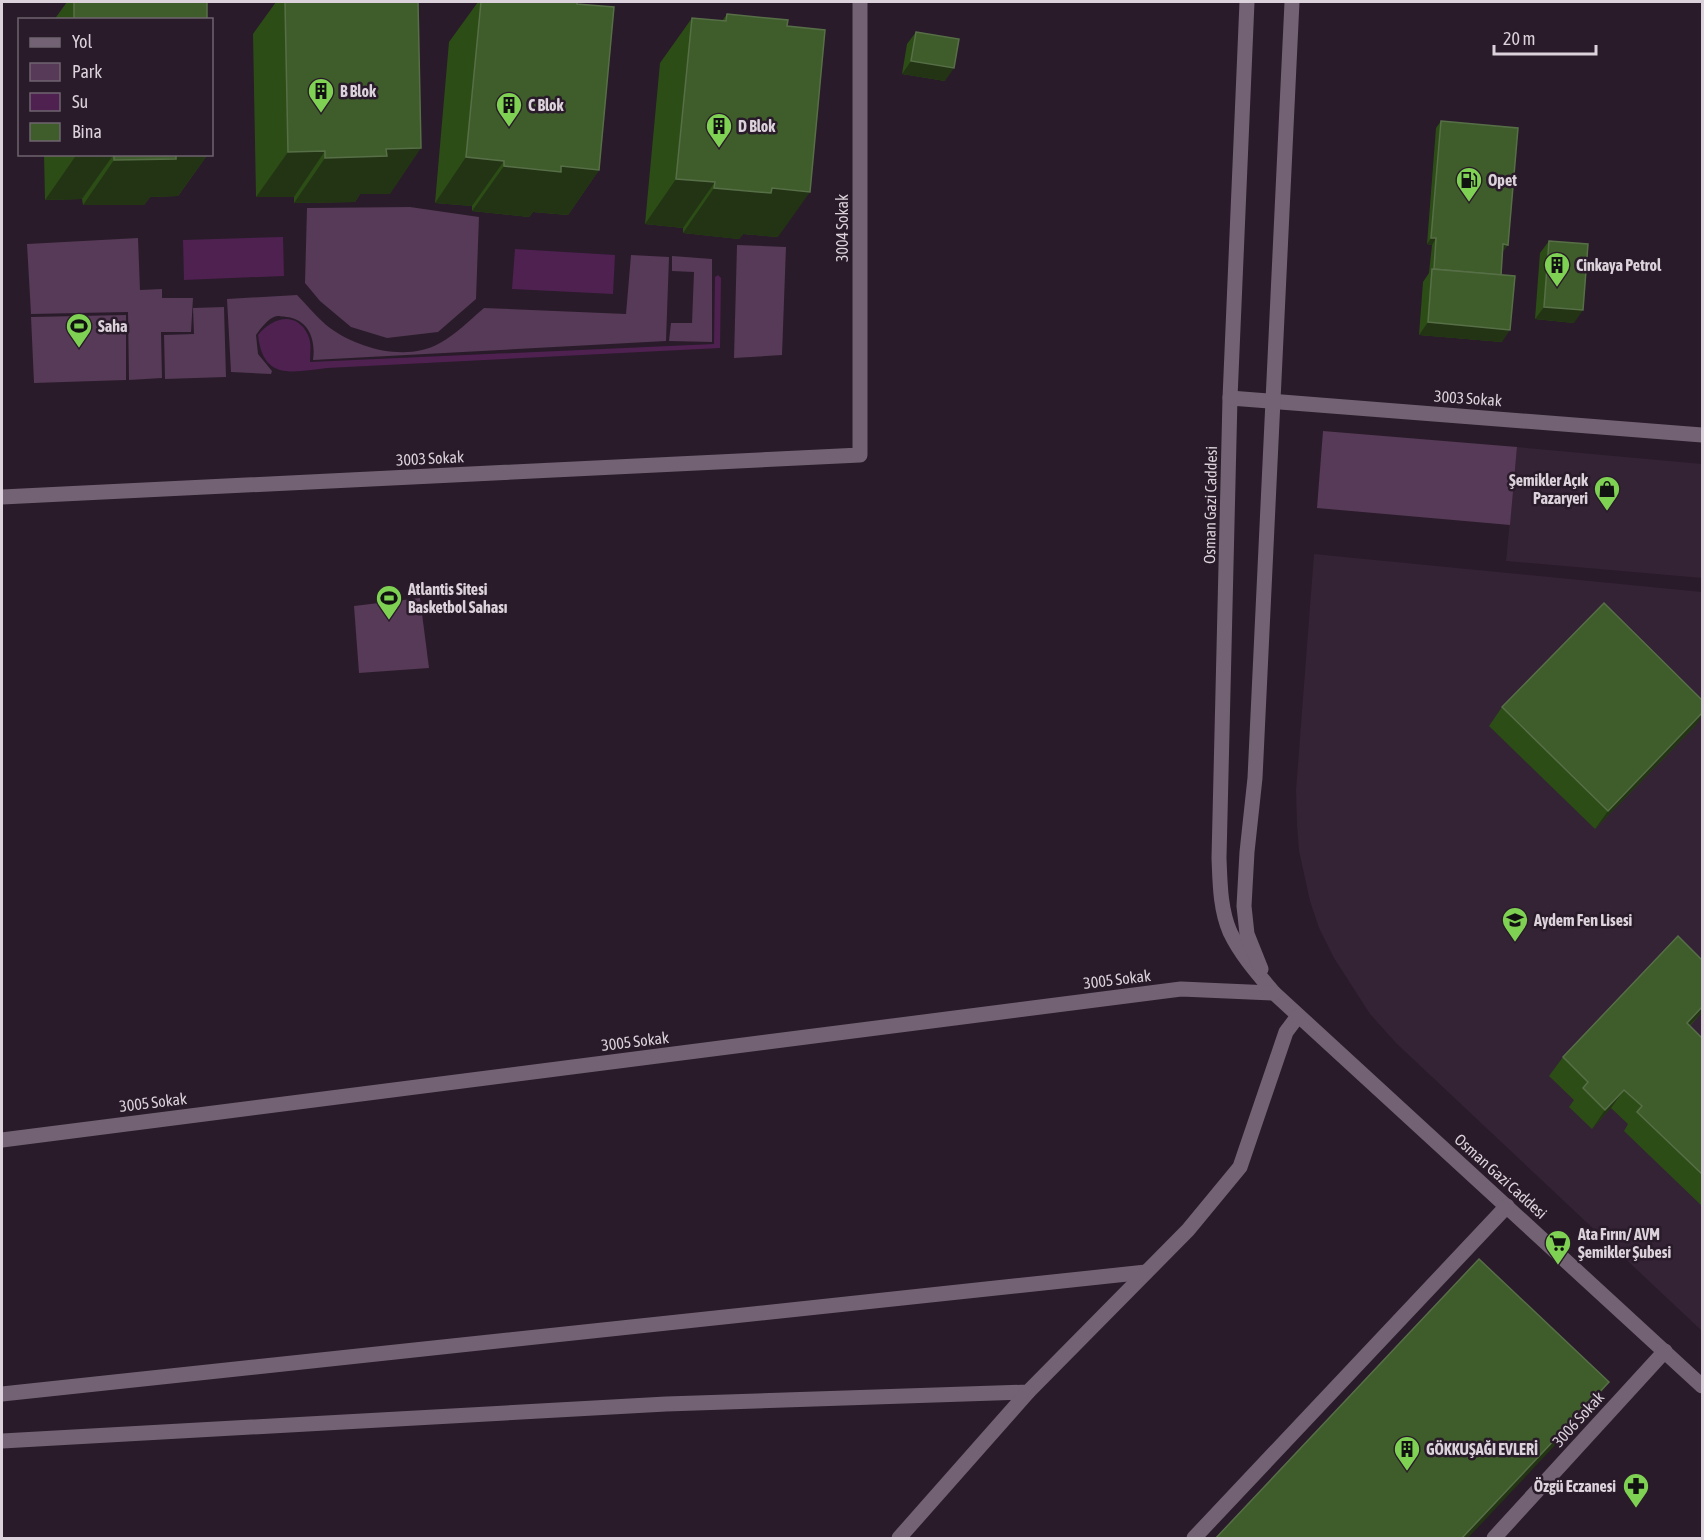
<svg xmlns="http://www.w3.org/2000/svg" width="1704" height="1540" font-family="'Asap Condensed',sans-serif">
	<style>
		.built { fill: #342235 }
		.green { fill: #563a57 }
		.water { fill: #4e2151 }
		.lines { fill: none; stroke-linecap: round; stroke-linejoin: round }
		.minor { stroke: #726273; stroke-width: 15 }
		.wall { fill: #2c4e16 }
		.shaded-wall { fill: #233415 }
		.building { fill: #3f5c2b; stroke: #576f47; stroke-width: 1.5 }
		.labels { text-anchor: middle; stroke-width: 5; stroke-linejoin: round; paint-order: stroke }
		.poi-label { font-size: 16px; font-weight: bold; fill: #dbd2db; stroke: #291b29; text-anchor: start }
		.street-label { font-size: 16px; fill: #dbd2db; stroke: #291b29 }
	</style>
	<rect width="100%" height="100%" fill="#291b29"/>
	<!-- built -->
	<g class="built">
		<polygon points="1517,447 1702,464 1702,578 1506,561"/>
		<polygon points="1314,554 1702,592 1702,1331 1396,1043 1370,1014 1334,958 1319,928 1310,901 1299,851 1297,826 1296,790"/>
	</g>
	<!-- green -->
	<g class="green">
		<polygon points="410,207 479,217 476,299 438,332 387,338 351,327 320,301 305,283 307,208"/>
		<polygon points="138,238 140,290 162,289 162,298 193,298 191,332 161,332 162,378 129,380 128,312 31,314 27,244"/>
		<polygon points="737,245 786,247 782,355 734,358"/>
		<path d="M631 255 669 257 666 341 313 360C316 340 309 320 287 317 286 317 278 316 277 316 268 318 261 328 256 335L258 354 272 371 271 374 231 372 227 299 297 295C308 306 318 319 330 328 359 349 407 362 440 343 456 334 470 320 484 308L626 314Z"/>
		<polygon points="672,256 712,259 712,342 669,341 671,323 692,323 694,272 672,271"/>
		<polygon points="224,307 226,377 165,379 164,335 194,334 193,308"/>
		<polygon points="126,315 126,380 34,383 31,317"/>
		<polygon points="1323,431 1517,447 1510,525 1317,508"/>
		<polygon points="420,598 429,668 359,673 354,606"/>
	</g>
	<!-- water -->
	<g class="water">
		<polygon points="283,237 284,276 184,280 183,240"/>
		<polygon points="515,249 615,255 613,294 512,289"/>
		<path d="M718 275 721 278 720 348 327 368C292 372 263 381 258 335 272 318 296 310 308 335 312 344 310 353 310 362L714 344 715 277Z"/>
	</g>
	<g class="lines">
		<!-- minor -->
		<g class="minor">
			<path d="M1247 2 1230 398 1219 858C1220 882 1220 909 1230 932 1241 955 1258 974 1274 993L1702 1386"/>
			<polyline points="1230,398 1702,435"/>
			<polyline points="2,497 860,455 860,2"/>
			<polyline points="1261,969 1247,934 1244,906 1247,852 1255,778 1292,2"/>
			<polyline points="2,1140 1181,989 1274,993"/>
			<polyline points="2,1394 1146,1272"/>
			<polyline points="2,1441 666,1404 1028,1392 1188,1230 1240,1167 1286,1032 1298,1016"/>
			<polyline points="899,1538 1028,1392"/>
			<polyline points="1194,1538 1507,1206"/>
			<polyline points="1494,1538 1665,1351"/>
		</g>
	</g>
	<!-- wall -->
	<g class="wall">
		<polygon points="67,2 207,2 207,20 54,20"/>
		<polygon points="276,2 418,2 390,194 360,194 355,202 294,203 294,197 256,197 253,34"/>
		<polygon points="478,2 577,2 599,170 568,215 533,212 529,217 472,211 472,206 435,203 449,42"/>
		<polygon points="727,14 778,237 743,234 739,239 683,233 683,228 645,224 660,63 692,18 722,21"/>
		<polygon points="916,32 945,81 902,74 907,44"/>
		<polygon points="1441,121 1508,245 1503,251 1502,251 1501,275 1502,342 1419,335 1423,282 1429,273 1432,245 1427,244 1436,128"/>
		<polygon points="44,154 208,154 178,196 150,197 144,205 83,205 82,199 45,200"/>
		<polygon points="1549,241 1574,323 1535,319 1540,253"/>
		<polygon points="1502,707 1696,725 1595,829 1489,726"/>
		<polygon points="1702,960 1702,1012 1690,1026 1702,1038 1702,1206 1624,1131 1628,1124 1611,1108 1592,1129 1569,1107 1574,1100 1549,1076 1563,1057"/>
	</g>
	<!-- shaded-wall -->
	<g class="shaded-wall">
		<polygon points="911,61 954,68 945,81 902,74"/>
		<polygon points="421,148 390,194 360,194 355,202 294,203 325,158 386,149"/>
		<polygon points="325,151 294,197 256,197 288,152"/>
		<polygon points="77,154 114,154 82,199 45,200"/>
		<polygon points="173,154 208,154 178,196 150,197 144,205 83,205 114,160"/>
		<polygon points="466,157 504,161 472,206 435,203"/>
		<polygon points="504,166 561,166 599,170 568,215 533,212 529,217 472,211"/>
		<polygon points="676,179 715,182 683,228 645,224"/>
		<polygon points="714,188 772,188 810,192 778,237 743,234 739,239 683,233"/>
		<polygon points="1431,238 1436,238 1432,245 1427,244"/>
		<polygon points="1503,244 1508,245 1503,251 1498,251"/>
		<polygon points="1544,307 1583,310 1574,323 1535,319"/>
		<polygon points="1428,322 1510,330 1502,342 1419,335"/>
		<polygon points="1702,713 1702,716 1696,725 1595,829 1608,811"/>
		<polygon points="1702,1007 1702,1012 1674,1042 1687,1023"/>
		<polygon points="1624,1090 1611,1108 1592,1129 1605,1110"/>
		<polygon points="1609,1382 1592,1406 1467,1539 1461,1539"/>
	</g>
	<!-- building -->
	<g class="building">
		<rect x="74" y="2" width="133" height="18"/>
		<polygon points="285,2 418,2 421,148 386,149 387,156 325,158 325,151 288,152"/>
		<polygon points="481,2 577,2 577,4 614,7 599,170 561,166 561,172 504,166 504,161 466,157"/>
		<polygon points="727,14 788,20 787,26 825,30 810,192 772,188 771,193 714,188 715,182 676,179 692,18 726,21"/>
		<polygon points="916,32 959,39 954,68 911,61"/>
		<polygon points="1441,121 1518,128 1508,245 1503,244 1501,275 1434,269 1436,238 1431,238"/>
		<polygon points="114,154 176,154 176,159 114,160"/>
		<polygon points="1549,241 1588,244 1583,310 1544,307"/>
		<polygon points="1432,269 1515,276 1510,330 1428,322"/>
		<polygon points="1604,603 1702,700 1702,713 1608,811 1502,707"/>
		<polygon points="1678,936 1702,960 1702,1007 1687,1023 1702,1038 1702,1174 1637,1112 1642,1106 1624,1090 1605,1110 1583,1088 1588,1082 1563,1057"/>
		<polygon points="1479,1259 1609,1382 1461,1539 1215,1539"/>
	</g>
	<!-- icons -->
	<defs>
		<g id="building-pin" transform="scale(1.35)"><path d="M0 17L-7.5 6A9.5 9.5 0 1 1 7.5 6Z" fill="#7ed153" stroke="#291b29"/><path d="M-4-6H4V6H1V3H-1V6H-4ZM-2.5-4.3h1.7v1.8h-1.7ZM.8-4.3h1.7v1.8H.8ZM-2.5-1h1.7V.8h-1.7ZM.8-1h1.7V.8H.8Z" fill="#111"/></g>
		<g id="fuel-pin" transform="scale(1.35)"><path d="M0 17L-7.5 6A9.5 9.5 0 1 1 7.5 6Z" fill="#7ed153" stroke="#291b29"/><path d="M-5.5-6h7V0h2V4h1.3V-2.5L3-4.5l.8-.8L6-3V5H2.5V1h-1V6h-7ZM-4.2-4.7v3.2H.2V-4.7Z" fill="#111"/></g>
		<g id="stadium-pin" transform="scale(1.35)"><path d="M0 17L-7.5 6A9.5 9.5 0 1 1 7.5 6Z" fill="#7ed153" stroke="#291b29"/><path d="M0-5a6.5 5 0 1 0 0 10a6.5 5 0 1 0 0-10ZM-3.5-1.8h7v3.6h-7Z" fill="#111"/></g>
		<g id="shop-pin" transform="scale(1.35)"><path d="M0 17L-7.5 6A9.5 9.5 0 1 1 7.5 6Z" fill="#7ed153" stroke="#291b29"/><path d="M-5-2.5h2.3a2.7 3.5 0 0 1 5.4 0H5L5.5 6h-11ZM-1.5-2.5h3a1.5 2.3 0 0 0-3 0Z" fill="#111"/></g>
		<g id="school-pin" transform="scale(1.35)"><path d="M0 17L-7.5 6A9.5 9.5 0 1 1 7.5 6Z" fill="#7ed153" stroke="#291b29"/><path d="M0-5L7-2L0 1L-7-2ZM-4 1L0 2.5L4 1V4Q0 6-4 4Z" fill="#111"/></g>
		<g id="supermarket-pin" transform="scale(1.35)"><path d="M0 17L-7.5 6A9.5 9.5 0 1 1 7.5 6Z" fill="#7ed153" stroke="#291b29"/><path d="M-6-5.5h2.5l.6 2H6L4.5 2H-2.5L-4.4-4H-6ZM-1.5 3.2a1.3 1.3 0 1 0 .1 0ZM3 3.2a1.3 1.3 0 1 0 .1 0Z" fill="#111"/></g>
		<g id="pharmacy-pin" transform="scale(1.35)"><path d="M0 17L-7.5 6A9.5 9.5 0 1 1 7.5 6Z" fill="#7ed153" stroke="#291b29"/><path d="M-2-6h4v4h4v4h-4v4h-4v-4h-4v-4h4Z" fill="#111"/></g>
	</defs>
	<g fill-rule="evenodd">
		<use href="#building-pin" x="321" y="91"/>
		<use href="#building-pin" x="509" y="105"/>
		<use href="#building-pin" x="719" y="126"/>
		<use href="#fuel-pin" x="1469" y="180"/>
		<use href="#building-pin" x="1557" y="265"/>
		<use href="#stadium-pin" x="79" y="326"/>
		<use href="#shop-pin" x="1607" y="489"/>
		<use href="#stadium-pin" x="389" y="598"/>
		<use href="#school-pin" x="1515" y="920"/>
		<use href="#supermarket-pin" x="1558" y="1243"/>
		<use href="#building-pin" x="1407" y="1449"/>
		<use href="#pharmacy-pin" x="1636" y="1486"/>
	</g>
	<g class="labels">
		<!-- poi labels -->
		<g class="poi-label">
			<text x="340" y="97">B Blok</text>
			<text x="528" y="111">C Blok</text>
			<text x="738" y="132">D Blok</text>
			<text x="1488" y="186">Opet</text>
			<text x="1576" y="271">Cinkaya Petrol</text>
			<text x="98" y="332">Saha</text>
			<text x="1588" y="486" text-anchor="end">Şemikler Açık<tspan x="1588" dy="18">Pazaryeri</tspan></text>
			<text x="408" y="595">Atlantis Sitesi<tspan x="408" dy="18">Basketbol Sahası</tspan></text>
			<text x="1534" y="926">Aydem Fen Lisesi</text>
			<text x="1578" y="1240">Ata Fırın/ AVM<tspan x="1578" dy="18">Şemikler Şubesi</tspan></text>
			<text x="1426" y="1455">GÖKKUŞAĞI EVLERİ</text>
			<text x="1616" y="1492" text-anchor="end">Özgü Eczanesi</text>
		</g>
		<!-- street labels -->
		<g class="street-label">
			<text transform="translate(842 228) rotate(-90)" y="6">3004 Sokak</text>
			<text transform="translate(1468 398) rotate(4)" y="6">3003 Sokak</text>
			<text transform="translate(430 458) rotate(-3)" y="6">3003 Sokak</text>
			<text transform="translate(1210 505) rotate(-89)" y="6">Osman Gazi Caddesi</text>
			<text transform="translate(1117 979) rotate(-7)" y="6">3005 Sokak</text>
			<text transform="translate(635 1041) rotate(-7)" y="6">3005 Sokak</text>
			<text transform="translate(153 1102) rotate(-7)" y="6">3005 Sokak</text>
			<text transform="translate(1501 1176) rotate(42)" y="6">Osman Gazi Caddesi</text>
			<text transform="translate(1578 1419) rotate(-48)" y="6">3006 Sokak</text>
		</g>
	</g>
	<!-- border -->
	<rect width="1704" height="1540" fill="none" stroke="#dbd2db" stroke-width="6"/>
	<!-- legend -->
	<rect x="18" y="18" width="195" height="138" fill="#291b29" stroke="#706470" stroke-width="1.5"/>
	<rect x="30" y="38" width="30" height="9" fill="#726273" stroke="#706470" stroke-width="1.5"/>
	<text x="72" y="48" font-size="18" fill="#dbd2db">Yol</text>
	<rect x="30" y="63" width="30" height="18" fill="#563a57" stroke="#706470" stroke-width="1.5"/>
	<text x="72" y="78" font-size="18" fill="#dbd2db">Park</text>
	<rect x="30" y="93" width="30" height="18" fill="#4e2151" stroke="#706470" stroke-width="1.5"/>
	<text x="72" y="108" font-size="18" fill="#dbd2db">Su</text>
	<rect x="30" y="123" width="30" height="18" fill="#3f5c2b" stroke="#706470" stroke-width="1.5"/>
	<text x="72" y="138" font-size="18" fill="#dbd2db">Bina</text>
	<!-- scale -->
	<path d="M1494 45v9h102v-9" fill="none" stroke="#dbd2db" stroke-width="3"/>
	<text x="1503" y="45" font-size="18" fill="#dbd2db" stroke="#291b29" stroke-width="4.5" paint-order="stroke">20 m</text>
</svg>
